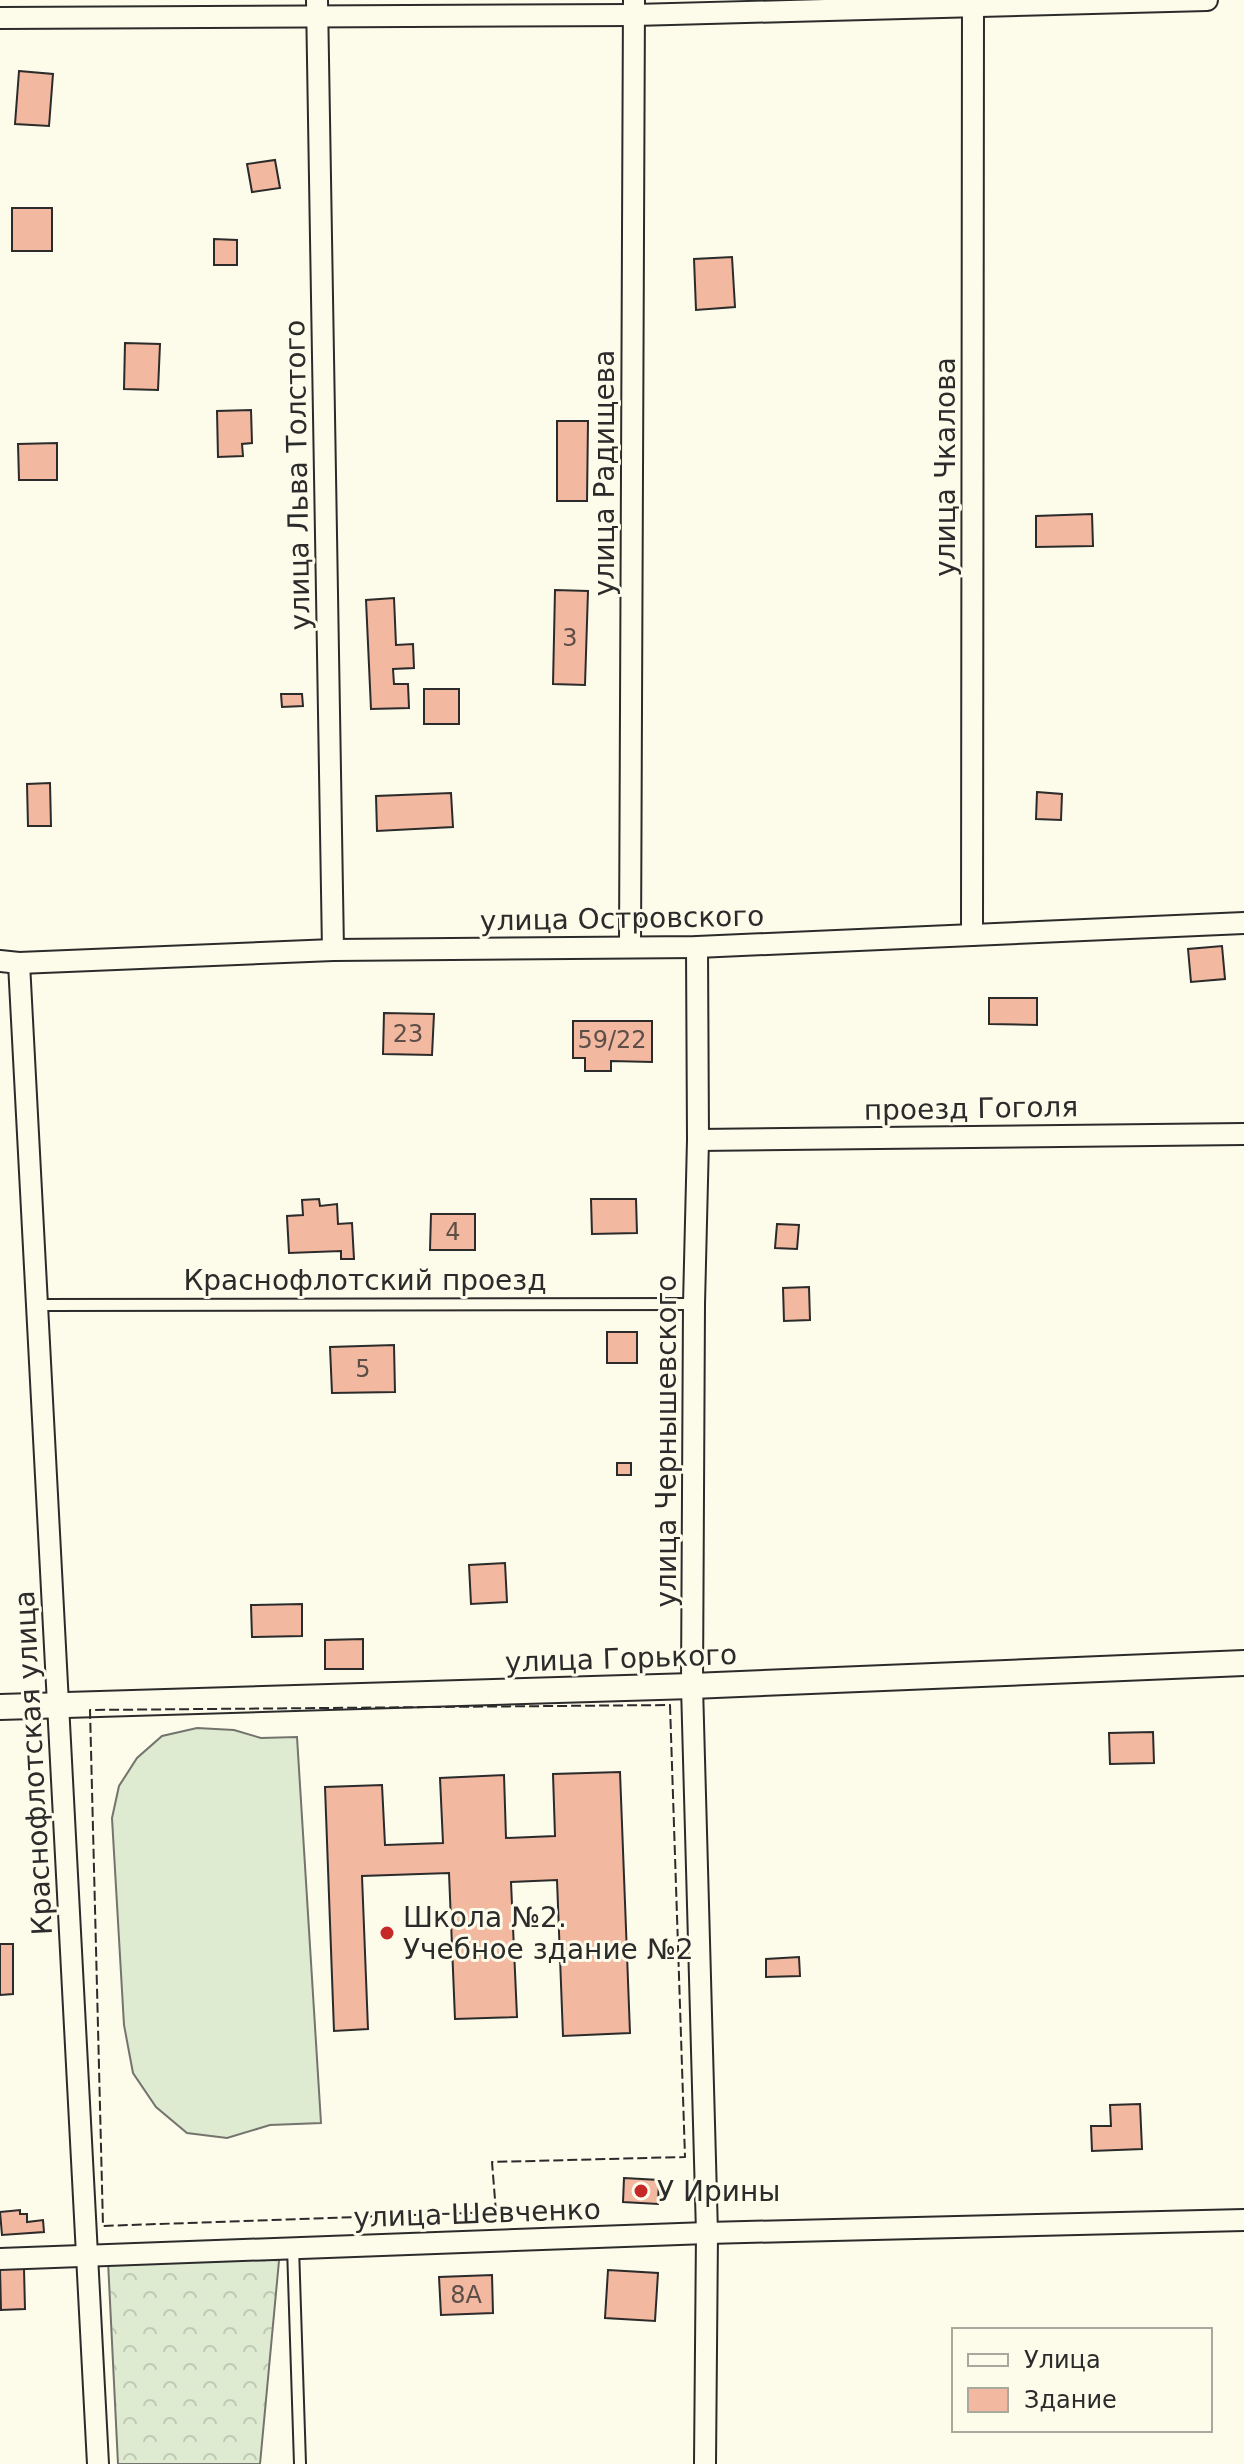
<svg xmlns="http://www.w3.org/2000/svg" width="1244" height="2464" font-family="'DejaVu Sans',sans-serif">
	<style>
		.forest { fill: url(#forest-crowns); stroke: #74746e; stroke-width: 2 }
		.garden { fill: #deebd1; stroke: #74746e; stroke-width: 2 }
		.building { fill: #f2b8a0; stroke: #2b2b2b; stroke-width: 2 }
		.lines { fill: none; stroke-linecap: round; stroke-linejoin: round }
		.service-casing { stroke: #2b2b2b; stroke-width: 14 }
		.minor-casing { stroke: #2b2b2b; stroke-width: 24 }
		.tertiary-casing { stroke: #2b2b2b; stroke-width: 28 }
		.service { stroke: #fdfbea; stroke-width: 10 }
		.minor { stroke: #fdfbea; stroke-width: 20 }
		.tertiary { stroke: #fdfbea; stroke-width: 24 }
		.fence { stroke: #2b2b2b; stroke-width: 2; stroke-dasharray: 10 4; stroke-linecap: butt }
		.poi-dot { fill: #c62828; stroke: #fdfbea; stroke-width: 3 }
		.labels { text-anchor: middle; stroke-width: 6; stroke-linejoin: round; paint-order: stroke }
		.number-label { font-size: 24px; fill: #5d4e48 }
		.street-label { font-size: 28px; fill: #2b2b2b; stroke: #fdfbea }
		.poi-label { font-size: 28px; fill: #2b2b2b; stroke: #fdfbea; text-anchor: start }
	</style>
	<defs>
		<pattern id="forest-crowns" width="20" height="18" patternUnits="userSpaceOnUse" patternTransform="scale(2)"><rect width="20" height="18" fill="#deebd1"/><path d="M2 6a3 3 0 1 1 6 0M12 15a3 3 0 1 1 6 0" fill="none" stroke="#bfcab4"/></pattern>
	</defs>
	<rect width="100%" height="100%" fill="#fdfbea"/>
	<!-- forest -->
	<polygon class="forest" points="280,2250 260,2464 118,2464 108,2261"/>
	<!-- garden -->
	<polygon class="garden" points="197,1728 234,1730 261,1738 297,1737 321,2123 270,2125 227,2138 187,2133 156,2107 133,2073 124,2025 112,1818 119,1786 137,1758 162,1736"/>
	<!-- building -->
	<g class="building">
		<polygon points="19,71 53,74 49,126 15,124"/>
		<polygon points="275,160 280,188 252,192 247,164"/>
		<rect x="12" y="208" width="40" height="43"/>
		<polygon points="214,239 237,240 237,265 214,265"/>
		<polygon points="732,257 735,307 696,310 694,259"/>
		<polygon points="125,343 160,344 158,390 124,389"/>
		<polygon points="251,410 252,443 242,444 243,456 218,457 217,411"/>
		<polygon points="557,421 588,421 587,501 557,501"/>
		<polygon points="57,443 57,480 19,480 18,444"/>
		<polygon points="1092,514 1093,546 1036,547 1036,516"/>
		<polygon points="555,590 588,591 585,685 553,684"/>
		<polygon points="394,598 396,645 413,644 414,668 393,669 394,684 408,684 409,708 371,709 366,600"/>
		<rect x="424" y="689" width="35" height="35"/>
		<polygon points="281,694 302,694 303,706 282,707"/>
		<polygon points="50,783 51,826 28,826 27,784"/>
		<polygon points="1037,792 1062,794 1061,820 1036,819"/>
		<polygon points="451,793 453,827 377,831 376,796"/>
		<polygon points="1222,946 1225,979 1191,982 1188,949"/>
		<polygon points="989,998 1037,998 1037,1025 989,1024"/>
		<polygon points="384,1013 434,1014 432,1055 383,1054"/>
		<polygon points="573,1021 652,1021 652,1062 611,1061 611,1071 585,1071 585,1058 573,1058"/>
		<polygon points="319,1199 320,1206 337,1204 338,1224 352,1223 354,1259 341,1259 341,1251 289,1253 287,1216 303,1215 302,1200"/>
		<polygon points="591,1199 636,1199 637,1233 592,1234"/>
		<polygon points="431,1214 475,1214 475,1250 430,1250"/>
		<polygon points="777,1224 799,1225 797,1249 775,1248"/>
		<polygon points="809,1287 810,1320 784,1321 783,1288"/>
		<rect x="607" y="1332" width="30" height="31"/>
		<polygon points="394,1345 395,1392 332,1393 330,1347"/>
		<rect x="617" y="1463" width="14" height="12"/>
		<polygon points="505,1563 507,1602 471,1604 469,1565"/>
		<polygon points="302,1604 302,1636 252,1637 251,1605"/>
		<polygon points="363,1639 363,1669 325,1669 325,1640"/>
		<polygon points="1153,1732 1154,1763 1110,1764 1109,1733"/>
		<polygon points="620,1772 630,2033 563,2036 557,1880 511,1882 517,2017 455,2019 449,1873 362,1876 368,2029 334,2031 325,1787 382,1785 385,1845 443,1843 440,1778 504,1775 506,1838 555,1836 553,1774"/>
		<polygon points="0,1944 13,1944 13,1994 0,1995"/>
		<polygon points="799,1957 800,1976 766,1977 766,1959"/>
		<polygon points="1140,2104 1142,2149 1092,2151 1091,2126 1111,2126 1110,2105"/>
		<polygon points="624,2178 659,2180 658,2204 623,2202"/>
		<polygon points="20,2210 20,2214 27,2214 27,2222 43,2220 44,2232 2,2235 0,2212"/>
		<polygon points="0,2269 24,2269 25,2309 1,2310"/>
		<polygon points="608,2270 658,2273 655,2321 605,2318"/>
		<polygon points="492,2275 493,2313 441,2315 439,2277"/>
	</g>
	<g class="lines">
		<!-- service casing -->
		<g class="service-casing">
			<g id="service">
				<polyline points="36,1305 694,1304"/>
				<polyline points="293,2247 300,2464"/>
			</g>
		</g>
		<!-- minor casing -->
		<g class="minor-casing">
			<g id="minor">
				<polyline points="317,0 333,950"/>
				<polyline points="0,18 634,15 1207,0"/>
				<polyline points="972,935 973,0"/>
				<polyline points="630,946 634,0"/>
				<polyline points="697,947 698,1140 694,1304 692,1686 707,2233 705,2464"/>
				<polyline points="0,961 19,963 333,950 697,947 1244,923"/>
				<polyline points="19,963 98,2464"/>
				<polyline points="698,1140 1244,1134"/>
				<polyline points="0,2259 707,2233 1244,2220"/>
			</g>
		</g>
		<!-- tertiary casing -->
		<g class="tertiary-casing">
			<polyline id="tertiary" points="0,1707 692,1686 1244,1663"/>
		</g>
		<!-- service -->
		<use href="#service" class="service"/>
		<!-- minor -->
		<use href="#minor" class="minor"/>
		<!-- tertiary -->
		<use href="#tertiary" class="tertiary"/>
		<!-- fence -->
		<polygon class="fence" points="670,1705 685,2157 492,2162 496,2212 103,2226 90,1710"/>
	</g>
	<!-- markers -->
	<g class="poi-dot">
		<circle cx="387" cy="1933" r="8"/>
		<circle cx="641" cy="2191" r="8"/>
	</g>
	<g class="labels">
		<!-- number labels -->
		<g class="number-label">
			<text x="570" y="646">3</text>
			<text x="408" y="1042">23</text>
			<text x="612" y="1048">59/22</text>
			<text x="453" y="1240">4</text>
			<text x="363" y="1377">5</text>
			<text x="466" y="2303">8А</text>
		</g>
		<!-- street labels -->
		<g class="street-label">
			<text transform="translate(945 467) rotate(-90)" y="10">улица Чкалова</text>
			<text transform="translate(604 473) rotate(-90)" y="10">улица Радищева</text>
			<text transform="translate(297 475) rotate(-91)" y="10">улица Льва Толстого</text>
			<text transform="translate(622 918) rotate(-1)" y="10">улица Островского</text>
			<text transform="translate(971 1108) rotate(-1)" y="10">проезд Гоголя</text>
			<text x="365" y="1290">Краснофлотский проезд</text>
			<text transform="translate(666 1441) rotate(-90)" y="10">улица Чернышевского</text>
			<text transform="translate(621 1658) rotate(-2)" y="10">улица Горького</text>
			<text transform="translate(33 1763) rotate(-93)" y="10">Краснофлотская улица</text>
			<text transform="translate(477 2213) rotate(-2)" y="10">улица Шевченко</text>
		</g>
		<!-- poi labels -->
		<g class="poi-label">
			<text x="403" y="1927">Школа №2.<tspan x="403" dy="32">Учебное здание №2</tspan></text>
			<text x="657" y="2201">У Ирины</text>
		</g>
	</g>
	<!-- legend -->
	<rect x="952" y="2328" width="260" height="104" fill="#fdfbea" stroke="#a9a89e" stroke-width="2"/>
	<rect x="968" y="2354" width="40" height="12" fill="#fdfbea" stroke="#a9a89e" stroke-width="2"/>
	<text x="1024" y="2368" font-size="24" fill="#2b2b2b">Улица</text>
	<rect x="968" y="2388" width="40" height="24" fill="#f2b8a0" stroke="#a9a89e" stroke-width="2"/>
	<text x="1024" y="2408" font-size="24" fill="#2b2b2b">Здание</text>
</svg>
